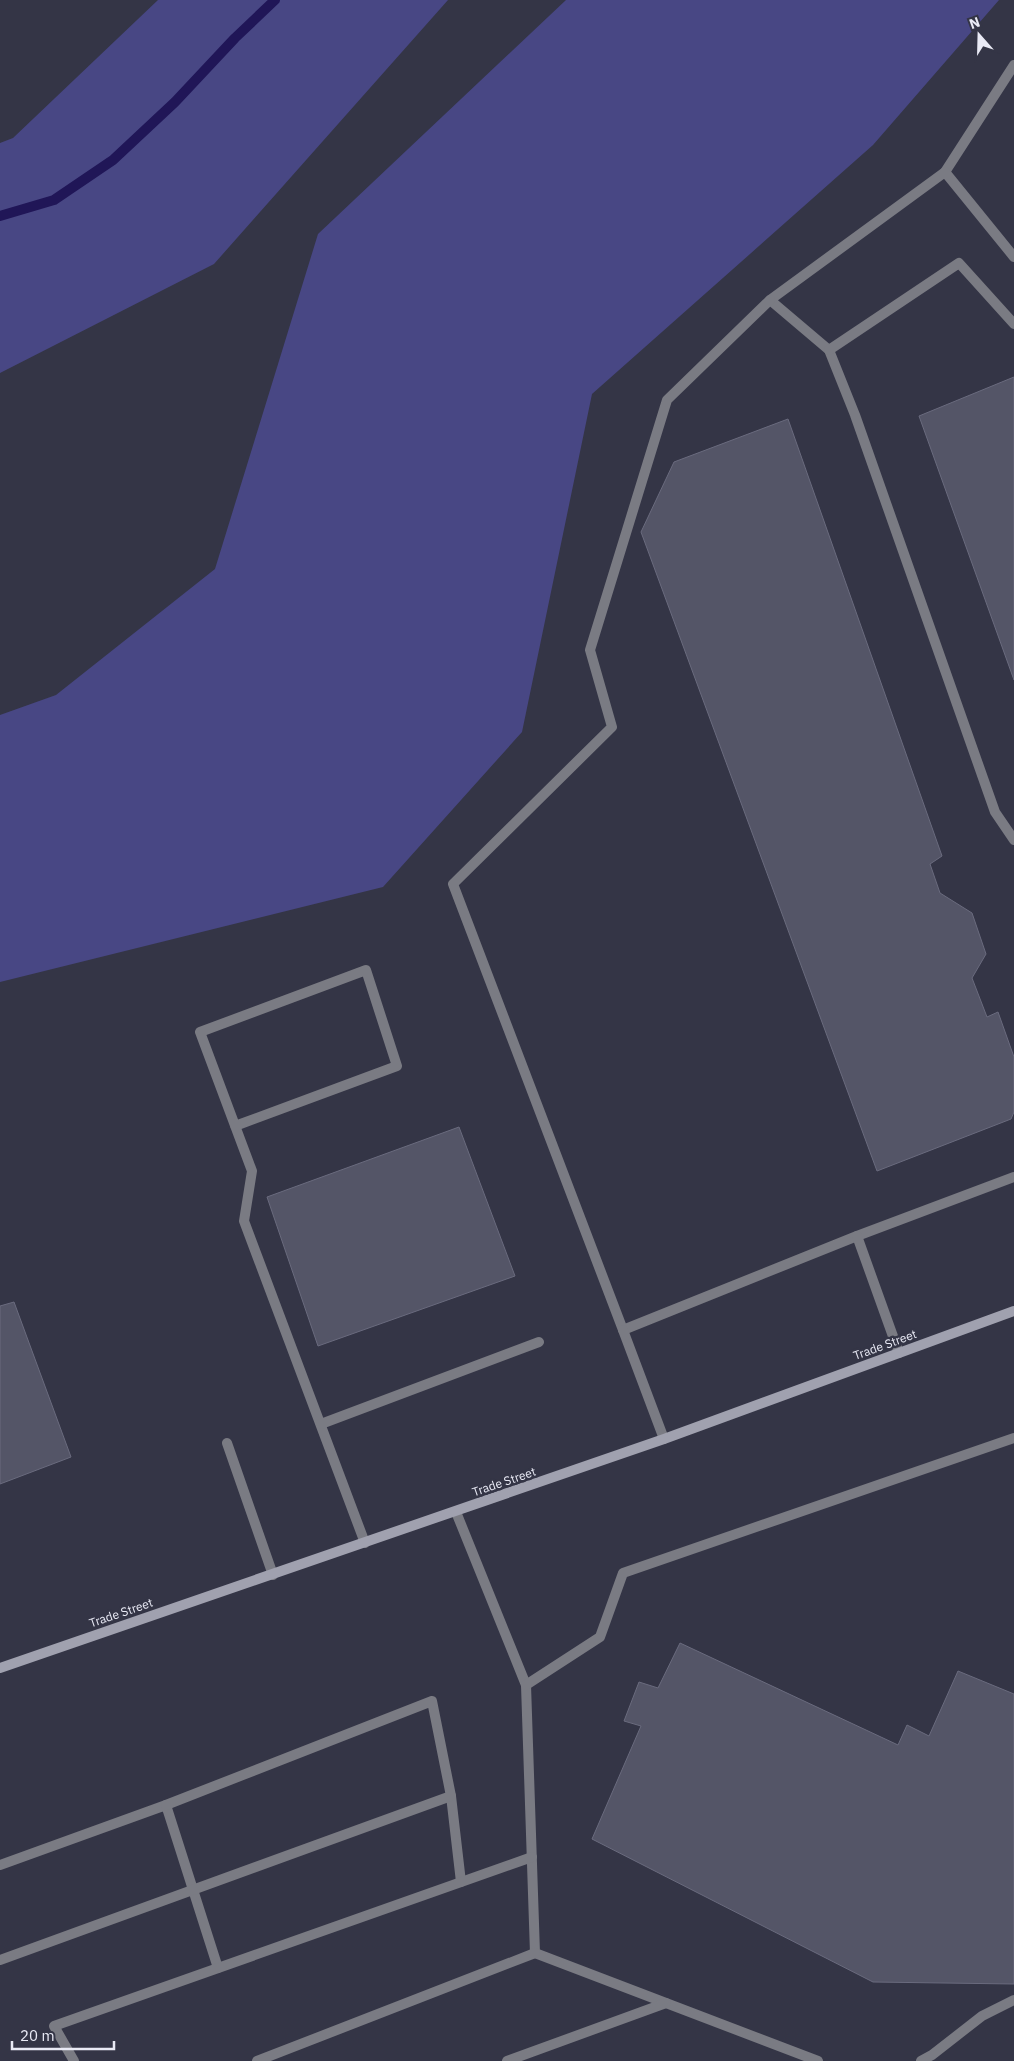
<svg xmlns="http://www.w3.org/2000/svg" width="1014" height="2061" font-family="'IBM Plex Sans',sans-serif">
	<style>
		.green { fill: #484784 }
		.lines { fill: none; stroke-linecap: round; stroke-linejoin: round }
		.stream { stroke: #201657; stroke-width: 10 }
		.building { fill: #545567; stroke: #6a6b7e }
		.lane { stroke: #7a7b83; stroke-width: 10 }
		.secondary { stroke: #a0a1af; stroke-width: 10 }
		.labels { text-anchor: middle; stroke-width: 5; stroke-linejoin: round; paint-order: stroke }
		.street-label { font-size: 12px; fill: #e9eaf5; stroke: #343546 }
	</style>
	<rect width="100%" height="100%" fill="#343546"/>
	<!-- green -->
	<g class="green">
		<polygon points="158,0 448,0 214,264 0,373 0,143 13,138"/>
		<polygon points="566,0 999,0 873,145 592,394 522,732 383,887 0,982 0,715 56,695 215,569 318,234"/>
	</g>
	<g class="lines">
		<!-- stream -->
		<polyline class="stream" points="0,216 54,200 113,160 175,102 235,38 275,0"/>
	</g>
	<!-- building -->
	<g class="building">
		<polygon points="1014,377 1014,680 919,416"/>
		<polygon points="788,419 942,856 930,864 940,893 972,913 986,954 972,978 987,1017 998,1012 1014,1057 1014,1112 1011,1119 877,1171 641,532 674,462"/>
		<polygon points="459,1127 515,1276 318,1346 267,1197"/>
		<polygon points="14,1302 71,1457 0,1484 0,1306"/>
		<polygon points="680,1643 898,1745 907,1725 929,1736 958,1671 1014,1694 1014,1984 873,1982 592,1839 641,1726 624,1721 639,1682 658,1688"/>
	</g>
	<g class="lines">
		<!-- lane -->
		<g class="lane">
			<polyline points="945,172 1014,65"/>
			<polyline points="1014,257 945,172 770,300 829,350 855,415 995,812 1014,840"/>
			<polyline points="770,300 667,400 590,650 612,727 453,884 623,1330 857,1236 1014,1177"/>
			<polyline points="829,350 959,263 1014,324"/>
			<polyline points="235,1126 397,1066 366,970 200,1032 252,1171 244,1221 365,1543"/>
			<polyline points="857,1236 899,1353"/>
			<polyline points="623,1330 664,1439"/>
			<polyline points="321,1424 539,1342"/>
			<polyline points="227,1443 273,1575"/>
			<polyline points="456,1512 526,1685 535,1953 818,2061"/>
			<polyline points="526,1685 600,1637 623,1573 1014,1438"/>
			<polyline points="451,1796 461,1882"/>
			<polyline points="0,1865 166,1805 218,1968"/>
			<polyline points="0,1960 451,1796 432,1701 166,1805"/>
			<polyline points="74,2061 54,2026 532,1857"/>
			<polyline points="257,2061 535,1953"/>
			<polyline points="507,2061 666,2003"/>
			<polyline points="921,2061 932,2055 982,2016 1014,2000"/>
		</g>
		<!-- secondary -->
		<polyline class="secondary" points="0,1668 664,1439 1014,1311"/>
	</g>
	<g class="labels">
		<!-- street labels -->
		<g class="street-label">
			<text transform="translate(885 1345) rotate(-20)" y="4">Trade Street</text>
			<text transform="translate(504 1482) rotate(-19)" y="4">Trade Street</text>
			<text transform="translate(121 1613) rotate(-19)" y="4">Trade Street</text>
		</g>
	</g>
	<!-- north arrow -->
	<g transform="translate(979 35) rotate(340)" stroke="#343546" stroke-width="4" paint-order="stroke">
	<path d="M0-4L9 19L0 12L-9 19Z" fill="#e9eaf5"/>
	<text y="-8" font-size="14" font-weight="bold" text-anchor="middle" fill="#e9eaf5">N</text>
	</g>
	<!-- scale -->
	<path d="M12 2041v8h102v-8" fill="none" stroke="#e9eaf5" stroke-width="2.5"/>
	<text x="20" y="2041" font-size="15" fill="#e9eaf5" stroke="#343546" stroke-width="4" paint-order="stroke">20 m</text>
</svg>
